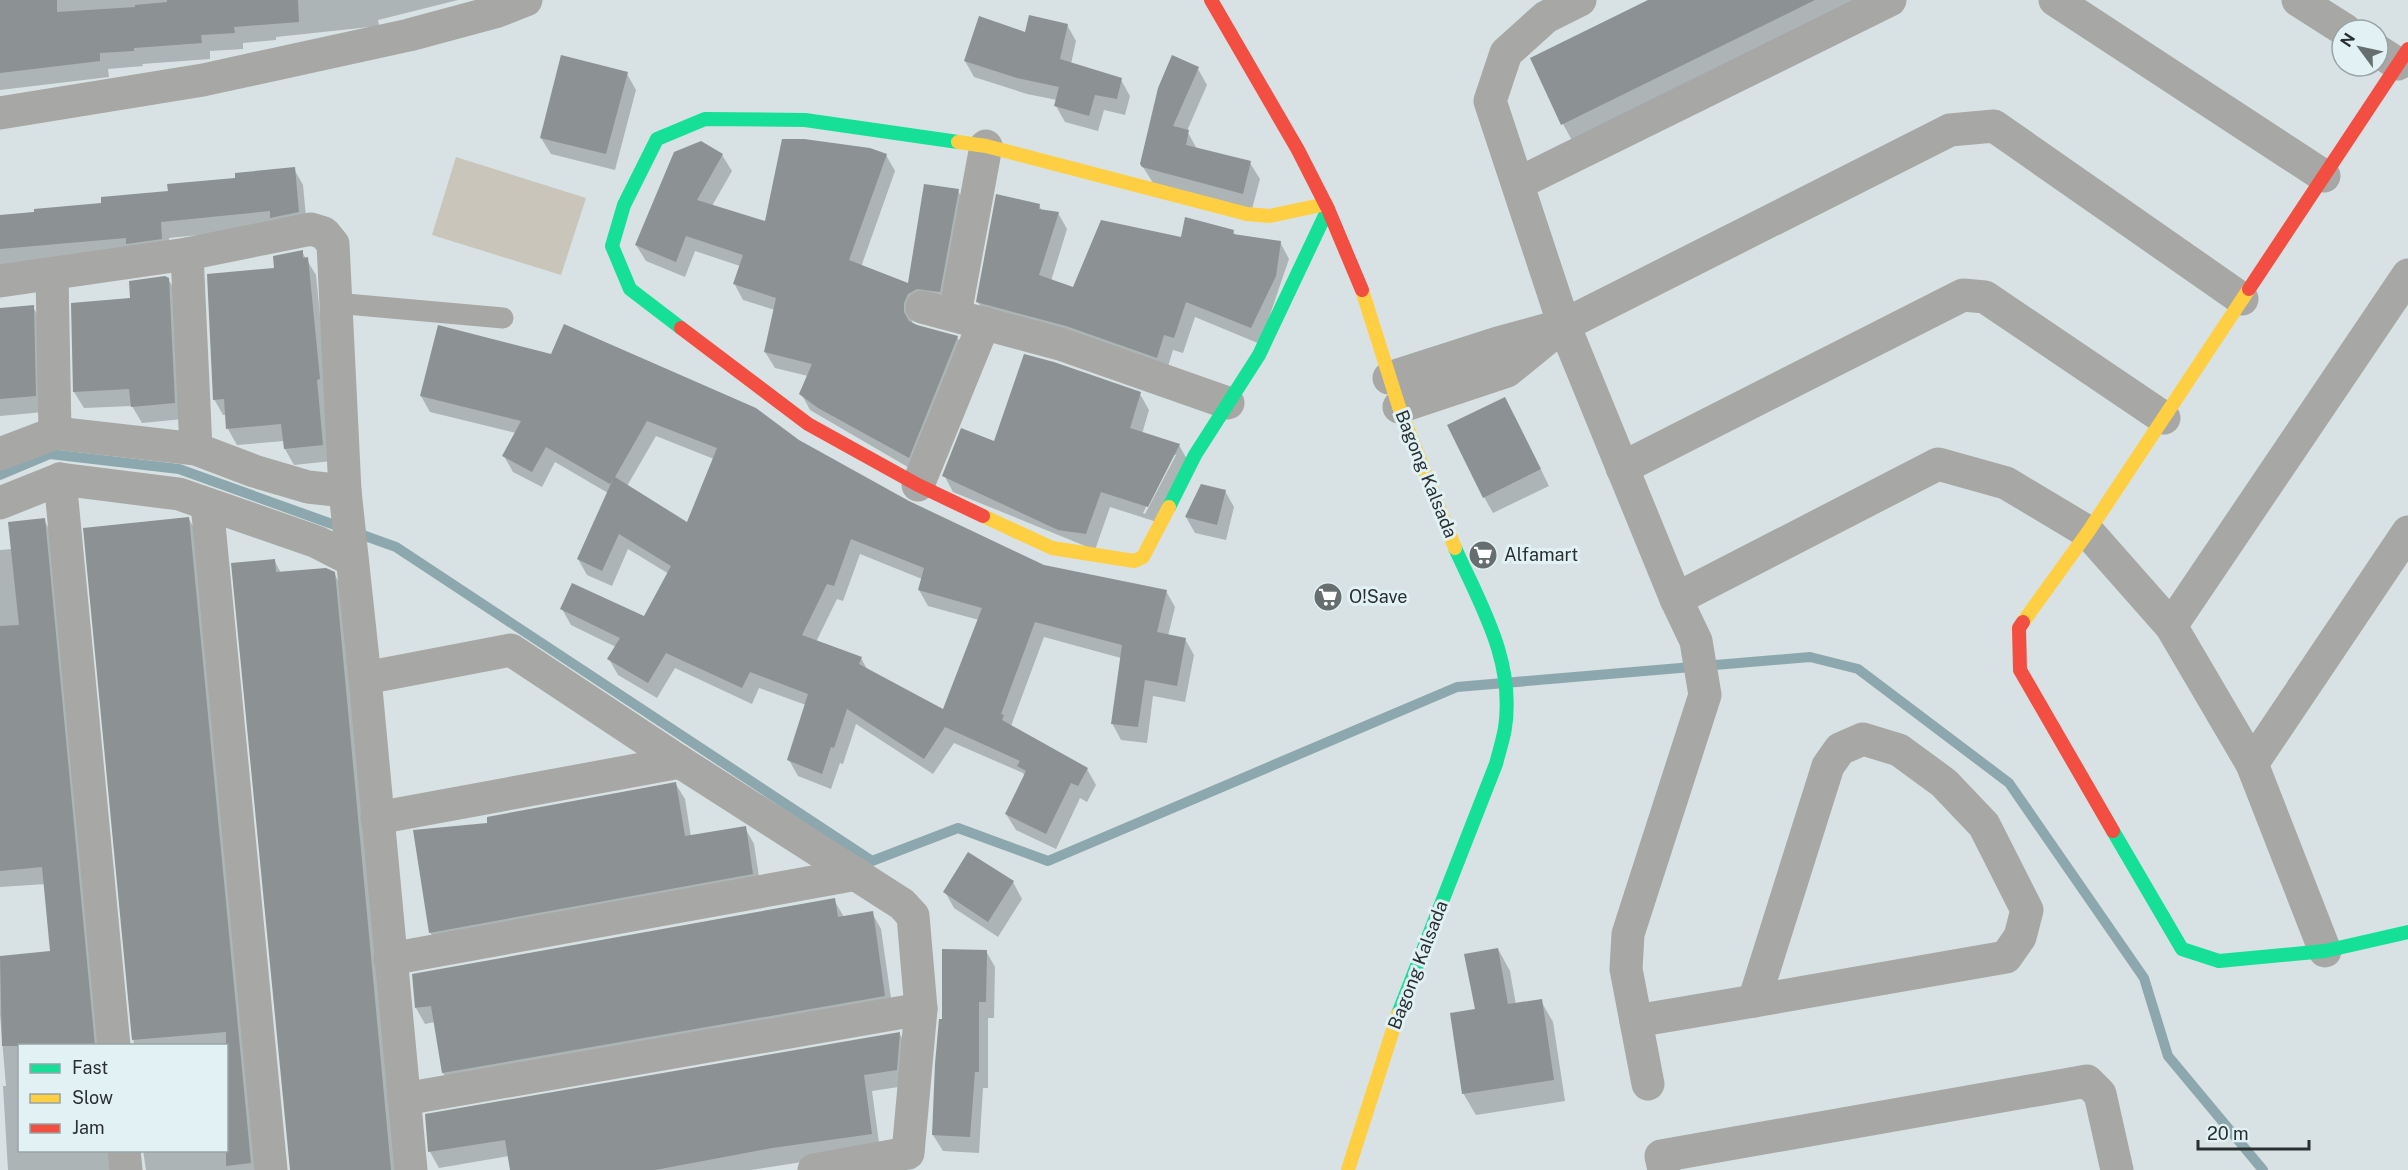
<svg xmlns="http://www.w3.org/2000/svg" width="2408" height="1170" font-family="'Public Sans',sans-serif">
	<style>
		.green { fill: #c9c5bb }
		.shadow { fill: #0003; fill-rule: evenodd }
		.lines { fill: none; stroke-linecap: round; stroke-linejoin: round }
		.stream { stroke: #8ca8ae; stroke-width: 10 }
		.building { fill: #8c9293; fill-rule: evenodd }
		.lane { stroke: #a7a7a5; stroke-width: 21 }
		.street { stroke: #a7a7a5; stroke-width: 33 }
		.fast { stroke: #16e098; stroke-width: 14 }
		.slow { stroke: #ffcf43; stroke-width: 14 }
		.jam { stroke: #f24e42; stroke-width: 14 }
		.labels { text-anchor: middle; stroke-width: 6; stroke-linejoin: round; paint-order: stroke }
		.street-label { font-size: 18px; fill: #2a3031; stroke: #e1f1f4 }
		.poi-label { font-size: 18px; fill: #2a3031; stroke: #e1f1f4; text-anchor: start }
	</style>
	<rect width="100%" height="100%" fill="#d8e1e3"/>
	<!-- green -->
	<polygon class="green" points="456,157 586,198 561,275 432,235"/>
	<!-- shadow -->
	<g class="shadow">
		<polygon points="0,0 458,0 378,20 379,26 276,37 276,40 243,43 243,49 210,51 210,59 142,64 143,66 108,69 109,77 0,90"/>
		<polygon points="1652,0 1872,0 1574,144 1563,124"/>
		<polygon points="1067,25 1076,41 1071,64 1121,80 1130,96 1125,115 1104,110 1098,131 1065,122 1056,106 1057,100 1027,94 974,77 965,61 1026,34"/>
		<polygon points="1198,69 1207,85 1187,131 1197,149 1250,163 1260,179 1252,209 1153,183 1143,167"/>
		<polygon points="627,74 636,90 615,170 551,154 541,138"/>
		<polygon points="722,155 732,171 712,206 766,223 886,155 895,171 861,267 909,285 958,191 967,207 949,308 913,318 912,324 957,337 967,353 918,473 810,410 801,393 808,376 775,368 765,352 775,310 743,300 734,283 740,266 695,251 685,277 646,261 636,245"/>
		<polygon points="294,169 303,185 307,228 277,227 169,238 170,255 0,269 0,216 103,204"/>
		<polygon points="1039,205 1042,211 1058,213 1067,229 1051,281 1073,289 1182,238 1233,231 1236,236 1280,242 1289,259 1260,344 1195,317 1183,353 1173,350 1166,373 987,318 978,302"/>
		<polygon points="302,252 316,275 328,395 332,461 294,465 285,449 284,441 237,445 228,429 227,415 223,415 214,399 276,270"/>
		<polygon points="168,279 178,295 183,419 142,423 132,406 84,408 74,392 73,305 132,299"/>
		<polygon points="33,307 42,323 44,412 0,416 0,310"/>
		<path d="M439 327 798 442 908 503 1044 566 1166 591 1175 607 1168 636 1185 639 1194 655 1185 702 1153 696 1147 743 1121 740 1112 723 1121 658 1044 637 1011 726 1087 769 1096 785 1087 802 1080 798 1056 849 1016 830 1006 814 1025 777 1023 773 954 743 933 774 856 724 843 764 840 763 831 789 798 776 789 760 806 705 759 688 752 704 675 668 657 698 618 675 609 659 616 647 571 625 562 609 644 617 669 574 628 549 612 586 587 575 578 559 608 493 555 462 542 487 513 472 504 456 516 433 430 412 421 396ZM656 436 714 459 688 524 627 486ZM860 554 922 579 919 590 928 606 979 620 944 711 868 671 861 658 816 642 837 599 843 601Z"/>
		<path d="M1140 394 1149 410 1142 434 1179 445 1188 461 1157 522 1110 507 1095 550 953 492 944 475 995 443ZM1173 455H1176L1145 514 1143 513Z"/>
		<polygon points="1514,415 1549,486 1493,513 1484,497"/>
		<polygon points="1225,491 1234,507 1226,540 1195,533 1186,517"/>
		<polygon points="189,519 198,535 259,1170 146,1170 143,1150 226,1150 226,1046 134,1046 85,529"/>
		<polygon points="44,520 53,536 102,1046 20,1046 20,1150 123,1150 114,1170 8,1170 3,1086 6,1086 0,1015 0,958 52,953 46,884 0,887 0,550 12,549"/>
		<polygon points="274,560 281,573 334,573 343,590 398,1170 291,1170"/>
		<polygon points="675,783 685,799 691,837 745,828 754,844 761,890 439,948 430,932 489,824"/>
		<polygon points="1013,882 1022,899 998,937 954,908 945,892"/>
		<polygon points="834,900 844,917 872,913 881,929 893,1012 453,1089 443,1073 435,1022 425,1024 416,1008"/>
		<polygon points="1498,949 1510,971 1516,1005 1541,1001 1553,1022 1565,1101 1476,1115 1463,1093 1476,1011"/>
		<polygon points="986,951 995,967 994,1018 988,1018 988,1088 983,1088 979,1153 943,1151 933,1135 943,1021"/>
		<polygon points="899,1033 909,1049 905,1086 872,1091 880,1150 751,1170 512,1170 509,1156 439,1168 430,1152 426,1116"/>
	</g>
	<g class="lines">
		<!-- stream -->
		<polyline class="stream" points="0,475 50,454 179,469 396,547 872,861 958,828 1048,861 1457,687 1810,657 1858,669 2009,783 2144,978 2168,1056 2263,1170"/>
	</g>
	<!-- building -->
	<g class="building">
		<polygon points="0,0 57,0 57,12 135,7 135,5 167,2 167,0 298,0 299,22 234,27 235,33 201,35 202,43 134,48 134,51 100,53 100,61 0,73"/>
		<polygon points="1648,0 1815,0 1561,125 1530,58"/>
		<polygon points="1029,15 1068,24 1060,59 1122,78 1117,99 1095,95 1089,116 1054,106 1059,87 1017,78 964,61 979,16 1025,32"/>
		<polygon points="561,55 628,72 606,154 540,138"/>
		<polygon points="1172,55 1199,67 1173,126 1189,130 1186,145 1251,161 1243,194 1142,167 1140,164 1158,88"/>
		<polygon points="782,139 804,139 870,148 887,154 849,260 908,283 924,184 959,189 940,292 917,289 908,294 904,303 904,312 909,321 917,325 958,336 909,458 818,408 799,394 812,364 764,352 776,298 733,284 743,255 686,236 676,262 635,245 674,152 701,141 723,154 697,200 765,221"/>
		<polygon points="295,167 299,212 270,218 270,211 161,222 162,239 126,244 126,238 0,249 0,215 34,212 34,209 101,203 101,197 168,191 167,184 235,178 235,173"/>
		<polygon points="996,194 1040,204 1039,209 1059,212 1039,275 1073,287 1101,220 1181,237 1185,217 1234,230 1233,234 1281,241 1276,276 1251,328 1186,302 1174,338 1164,335 1157,358 1066,326 976,302"/>
		<polygon points="303,250 303,258 308,257 320,379 317,380 323,445 284,449 281,424 226,429 224,399 213,400 207,274 274,268 273,256"/>
		<polygon points="165,276 169,278 175,403 131,407 129,389 73,392 71,303 130,298 129,281"/>
		<polygon points="34,305 36,396 0,399 0,308"/>
		<path d="M564 324 756 408 799 440 909 501 1044 565 1167 590 1157 632 1186 638 1177 686 1145 680 1138 727 1111 724 1122 645 1035 622 1001 714 1004 715 1002 720 1088 768 1078 786 1071 783 1046 834 1005 814 1026 771 1017 766 1020 761 945 727 924 759 847 709 834 748 831 747 822 774 787 760 808 694 750 672 742 688 666 653 648 683 607 659 620 638 560 609 572 583 644 616 671 566 619 534 602 571 577 559 613 479 610 484 546 447 532 472 502 456 521 421 420 396 438 325 551 354ZM647 421 717 448 687 522 615 477ZM851 539 924 568 918 590 982 608 943 709 859 664 862 657 802 635 827 584 834 586Z"/>
		<polygon points="1024,354 1054,362 1141,392 1130,428 1180,444 1148,507 1101,492 1086,534 1058,530 942,476 961,428 994,441"/>
		<polygon points="1505,397 1541,469 1483,498 1447,425"/>
		<polygon points="1201,484 1226,490 1217,525 1185,517"/>
		<polygon points="189,517 251,1163 226,1166 226,1032 132,1040 83,528"/>
		<polygon points="45,518 95,1046 2,1046 0,956 50,951 42,867 0,871 0,626 19,625 8,522"/>
		<polygon points="275,559 276,572 326,568 335,572 391,1170 290,1170 231,563"/>
		<polygon points="676,782 685,836 746,826 753,874 429,933 413,830 487,823 487,817"/>
		<polygon points="968,852 1014,881 988,922 943,892"/>
		<polygon points="835,898 838,917 873,911 885,996 442,1073 431,1006 415,1008 412,974"/>
		<polygon points="1498,948 1508,1004 1542,999 1554,1080 1462,1094 1450,1013 1475,1009 1464,954"/>
		<polygon points="942,949 987,950 986,1002 979,1002 979,1072 975,1072 970,1137 932,1135 935,1064 939,1019 942,1019"/>
		<polygon points="900,1032 897,1070 864,1075 872,1134 772,1148 655,1170 510,1170 505,1140 428,1152 425,1114"/>
	</g>
	<g class="lines">
		<!-- lane -->
		<polyline class="lane" points="335,303 503,318"/>
		<!-- street -->
		<g class="street">
			<polyline points="1580,0 1546,17 1506,53 1490,101 1564,325 1676,599 1696,641 1705,695 1628,934 1626,969 1648,1084"/>
			<polyline points="2055,0 2324,176"/>
			<polyline points="2298,0 2345,30"/>
			<polyline points="2378,51 2398,64"/>
			<polyline points="0,113 203,80 409,35 498,11 526,0"/>
			<polyline points="1519,183 1890,0"/>
			<polyline points="187,254 196,449"/>
			<polyline points="52,274 55,433"/>
			<polyline points="0,281 187,254 311,229 324,233 333,244 345,491 365,678 411,1170"/>
			<polyline points="922,307 1060,344 1228,403"/>
			<polyline points="955,314 986,146"/>
			<polyline points="1389,378 1498,343 1564,325 1950,130 1994,126 2242,299"/>
			<polyline points="1399,407 1507,371 1555,332"/>
			<polyline points="0,454 55,433 196,449 254,471 308,487 345,491"/>
			<polyline points="1622,468 1963,295 1985,297 2164,418"/>
			<polyline points="60,479 114,1046"/>
			<polyline points="918,485 984,323"/>
			<polyline points="0,503 60,479 179,494 317,542 352,560"/>
			<polyline points="207,504 271,1170"/>
			<polyline points="1676,599 1938,464 2006,483 2088,532 2171,626 2252,764 2325,951"/>
			<polyline points="2171,626 2408,275"/>
			<polyline points="365,678 511,650 680,762 902,904 913,916 921,1009 908,1153 814,1170"/>
			<polygon points="1863,739 1899,750 1944,783 1984,825 2027,910 2020,937 2006,957 1754,1001 1828,766 1840,749"/>
			<polyline points="2252,764 2408,532"/>
			<polyline points="377,818 680,762"/>
			<polyline points="390,959 857,874"/>
			<polyline points="1636,1021 1754,1001"/>
			<polyline points="404,1099 921,1009"/>
			<polyline points="124,1150 126,1170"/>
			<polyline points="1664,1170 1661,1156 2087,1081 2100,1094 2117,1170"/>
		</g>
		<!-- fast -->
		<g class="fast">
			<polyline points="681,328 630,289 612,246 624,205 657,139 705,119 805,120 958,142"/>
			<polyline points="1169,507 1195,455 1259,355 1328,209"/>
			<polyline points="2113,831 2182,949 2219,961 2325,951 2408,932"/>
			<path d="M1398 1014 1496 764C1499 752 1503 740 1505 728 1515 661 1481 606 1455 548"/>
		</g>
		<!-- slow -->
		<g class="slow">
			<polyline points="958,142 986,146 1247,214 1270,216 1326,204"/>
			<polyline points="1362,290 1399,407 1455,548"/>
			<polyline points="983,516 1052,548 1134,561 1143,557 1169,507"/>
			<polyline points="2023,622 2088,532 2249,289"/>
			<polyline points="1348,1170 1398,1014"/>
		</g>
		<!-- jam -->
		<g class="jam">
			<polyline points="1211,0 1298,150 1328,209 1362,290"/>
			<polyline points="2249,289 2408,49"/>
			<polyline points="681,328 808,424 918,485 983,516"/>
			<polyline points="2023,622 2019,628 2020,670 2113,831"/>
		</g>
	</g>
	<!-- icons -->
	<defs>
		<g id="supermarket-disc" transform="scale(1.5)"><circle r="9.5" fill="#676e6f" stroke="#e1f1f4"/><path d="M-6-5.5h2.5l.6 2H6L4.5 2H-2.5L-4.4-4H-6ZM-1.5 3.2a1.3 1.3 0 1 0 .1 0ZM3 3.2a1.3 1.3 0 1 0 .1 0Z" fill="#fff"/></g>
	</defs>
	<g fill-rule="evenodd">
		<use href="#supermarket-disc" x="1483" y="555"/>
		<use href="#supermarket-disc" x="1328" y="597"/>
	</g>
	<g class="labels">
		<!-- street labels -->
		<g class="street-label">
			<text transform="translate(1426 474) rotate(68)" y="6">Bagong Kalsada</text>
			<text transform="translate(1418 965) rotate(-69)" y="6">Bagong Kalsada</text>
		</g>
		<!-- poi labels -->
		<g class="poi-label">
			<text x="1504" y="561">Alfamart</text>
			<text x="1349" y="603">O!Save</text>
		</g>
	</g>
	<!-- legend -->
	<rect x="18" y="1044" width="210" height="108" fill="#e1f1f4" stroke="#98a4a6" stroke-width="1.5"/>
	<rect x="30" y="1064" width="30" height="9" fill="#16e098" stroke="#98a4a6" stroke-width="1.5"/>
	<text x="72" y="1074" font-size="18" fill="#2a3031">Fast</text>
	<rect x="30" y="1094" width="30" height="9" fill="#ffcf43" stroke="#98a4a6" stroke-width="1.5"/>
	<text x="72" y="1104" font-size="18" fill="#2a3031">Slow</text>
	<rect x="30" y="1124" width="30" height="9" fill="#f24e42" stroke="#98a4a6" stroke-width="1.5"/>
	<text x="72" y="1134" font-size="18" fill="#2a3031">Jam</text>
	<!-- north arrow -->
	<g transform="translate(2360 48) rotate(303)"><circle r="28" fill="#e1f1f4" stroke="#98a4a6" stroke-width="1.5"/>
	<path d="M0-4.5L10 22L0 15L-10 22Z" fill="#676e6f"/>
	<text y="-9" font-size="16" font-weight="bold" text-anchor="middle" fill="#2a3031">N</text>
	</g>
	<!-- scale -->
	<path d="M2198 1140v9h111v-9" fill="none" stroke="#2a3031" stroke-width="3"/>
	<text x="2207" y="1140" font-size="18" fill="#2a3031" stroke="#e1f1f4" stroke-width="4.5" paint-order="stroke">20 m</text>
</svg>
